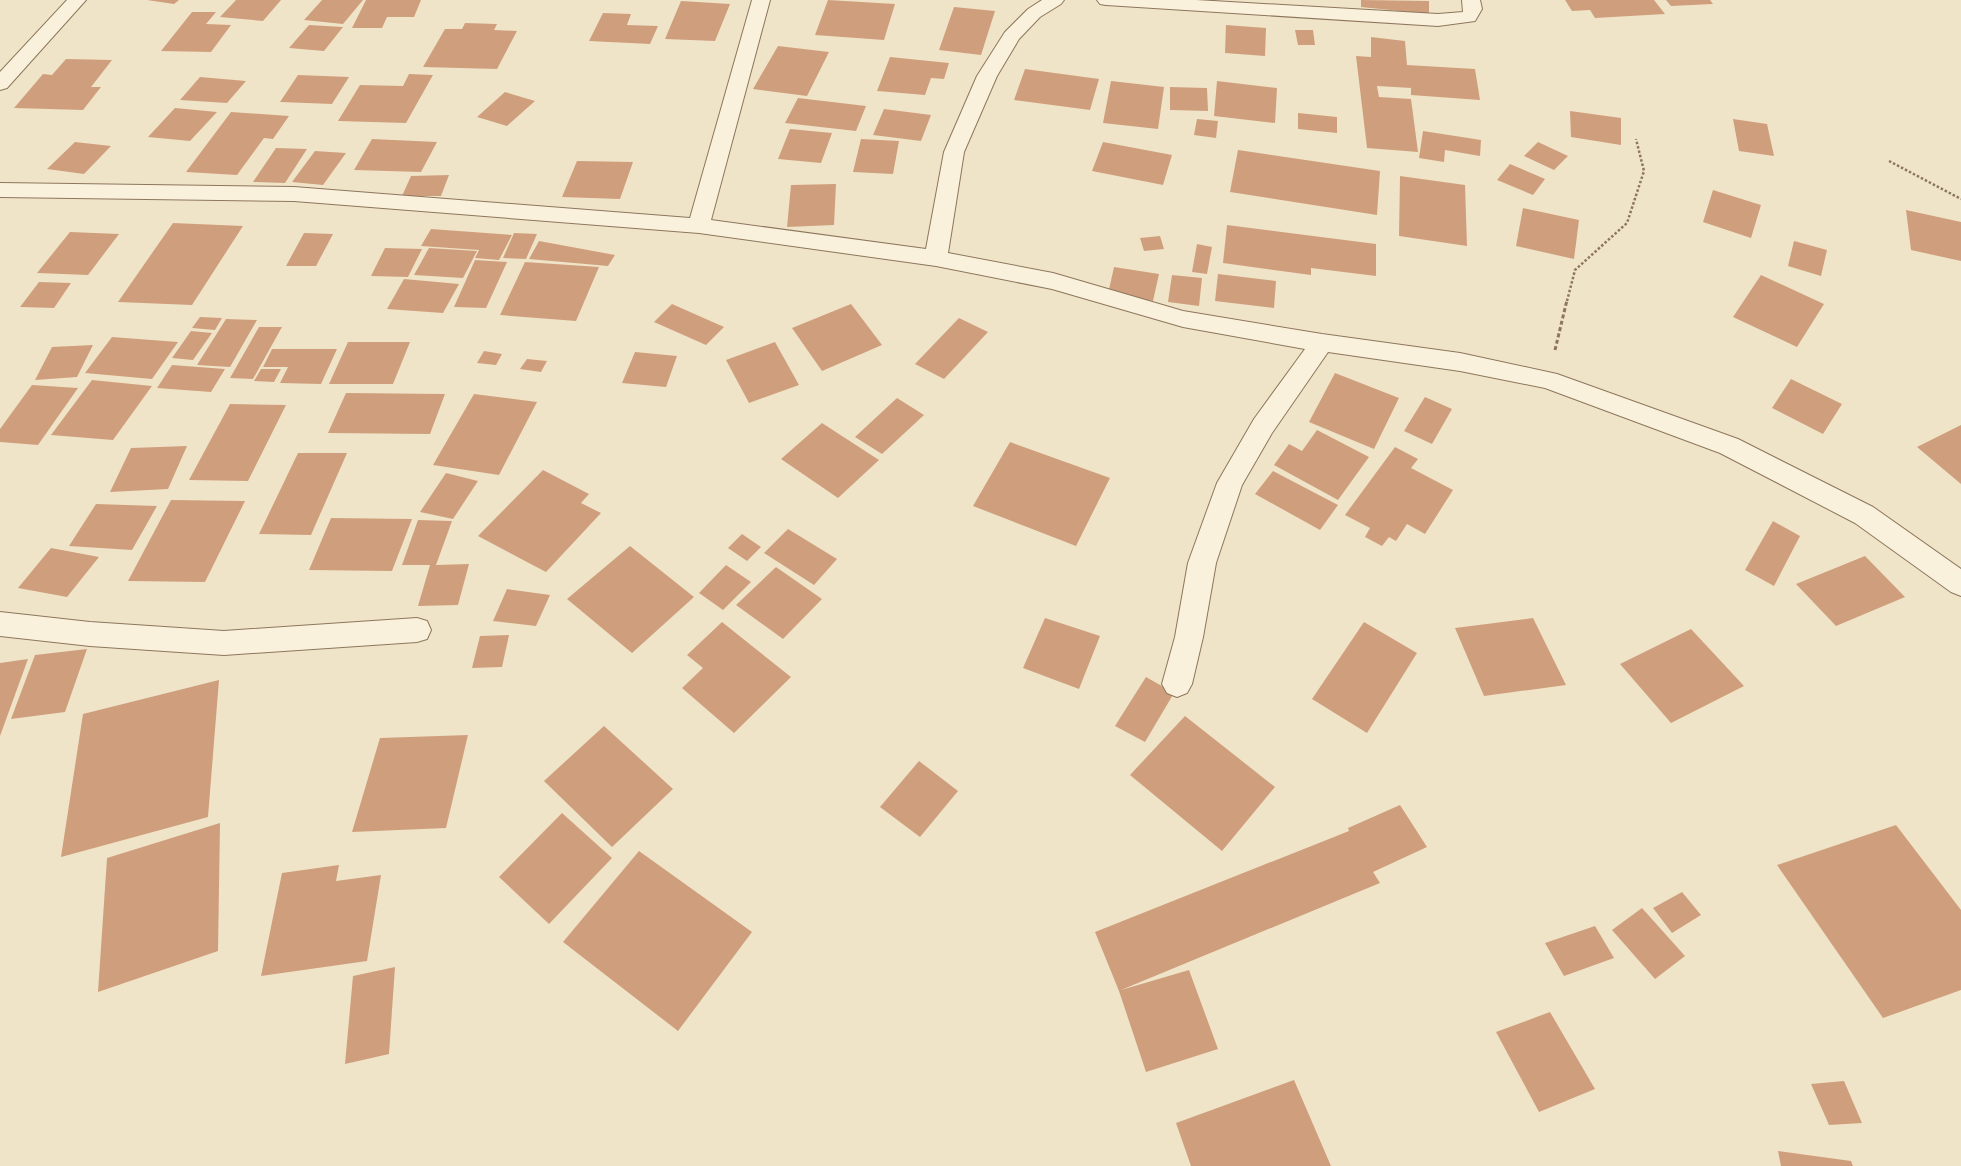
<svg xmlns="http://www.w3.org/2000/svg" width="1961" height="1166" font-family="'IBM Plex Serif',serif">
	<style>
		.building { fill: #cf9f7d }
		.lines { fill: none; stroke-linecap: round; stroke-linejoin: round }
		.minor-casing { stroke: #8d765c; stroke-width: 2 }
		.path-far1 { stroke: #8d765c; stroke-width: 2.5; stroke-dasharray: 2.5 2; stroke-linecap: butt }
		.path { stroke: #8d765c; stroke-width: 3; stroke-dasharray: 4 2.5; stroke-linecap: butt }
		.minor { fill: #faf1dc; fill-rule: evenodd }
	</style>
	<rect width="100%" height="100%" fill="#f0e4c8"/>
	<!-- building -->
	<g class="building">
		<polygon points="147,0 179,0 174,4"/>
		<polygon points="236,0 281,0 263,21 220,17"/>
		<polygon points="322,0 363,0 343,24 304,20"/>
		<polygon points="366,0 421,0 414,17 387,17 382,28 352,28"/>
		<polygon points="828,0 895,4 884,40 815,35"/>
		<polygon points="1361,0 1429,1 1429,14 1361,7"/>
		<polygon points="1565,0 1654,0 1665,14 1595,18 1590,10 1572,11"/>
		<polygon points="1666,0 1710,0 1713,4 1671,6"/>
		<polygon points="681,1 730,4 715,41 665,39"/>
		<polygon points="954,7 995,11 981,55 939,50"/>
		<polygon points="192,12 216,12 206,24 231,25 211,52 161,51"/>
		<polygon points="603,13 631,14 627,25 658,26 650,44 589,41"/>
		<polygon points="465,23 497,24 494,30 517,31 497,69 423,67 445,29 462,29"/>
		<polygon points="309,25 343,27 324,51 289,48"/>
		<polygon points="1226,25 1266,28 1265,56 1225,53"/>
		<polygon points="1295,30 1313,30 1315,45 1298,45"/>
		<polygon points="1371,37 1405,41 1407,65 1475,69 1480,100 1411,95 1411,88 1377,86 1379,97 1411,99 1418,152 1367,148 1356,56 1371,57"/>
		<polygon points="778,46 829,52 807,96 753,89"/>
		<polygon points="890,57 949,63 944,79 931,78 925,95 877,91"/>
		<polygon points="66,59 112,60 91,87 101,87 83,110 14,108 43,74 52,75"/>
		<polygon points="1025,69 1099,79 1090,110 1014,100"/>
		<polygon points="409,74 433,75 406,123 338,121 360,85 403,86"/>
		<polygon points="298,75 349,77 332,104 280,102"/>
		<polygon points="200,77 246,81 227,103 180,100"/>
		<polygon points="1111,81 1164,87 1158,129 1103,123"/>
		<polygon points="1217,81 1277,88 1275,123 1214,116"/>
		<polygon points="1170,87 1207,88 1208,111 1170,110"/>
		<polygon points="505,92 535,101 507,126 477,117"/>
		<polygon points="798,98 866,106 856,131 785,123"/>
		<polygon points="175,108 217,112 190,141 148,137"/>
		<polygon points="884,109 931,115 921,141 873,135"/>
		<polygon points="1570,111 1621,118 1621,145 1571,137"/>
		<polygon points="231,112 289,116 273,139 264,138 237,175 186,172"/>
		<polygon points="1298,113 1337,117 1337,133 1298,129"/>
		<polygon points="1197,119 1218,121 1216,138 1194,135"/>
		<polygon points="1733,119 1767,124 1774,156 1739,151"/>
		<polygon points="790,129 832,133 821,163 778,159"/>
		<polygon points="1423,131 1481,140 1480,156 1445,150 1444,162 1419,158"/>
		<polygon points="372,139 437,142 421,172 354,170"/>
		<polygon points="861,139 899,141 893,174 853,172"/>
		<polygon points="75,142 111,146 84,174 47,169"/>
		<polygon points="1103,142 1172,155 1163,185 1092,171"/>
		<polygon points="1538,142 1568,156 1554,170 1524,156"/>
		<polygon points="276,148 307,149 285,183 253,182"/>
		<polygon points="1238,150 1380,171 1377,215 1230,192"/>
		<polygon points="315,151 346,153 323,185 292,182"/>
		<polygon points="577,161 633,162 620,199 562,197"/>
		<polygon points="1510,164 1545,179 1533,195 1497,180"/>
		<polygon points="449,175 441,196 402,196 411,176"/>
		<polygon points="1400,176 1465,185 1467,246 1399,236"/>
		<polygon points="836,184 834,225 787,227 791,185"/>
		<polygon points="1713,190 1761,205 1751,238 1703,222"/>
		<polygon points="1523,208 1579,220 1574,259 1516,246"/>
		<polygon points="1906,210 1961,222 1961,261 1911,250"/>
		<polygon points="173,223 243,226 192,305 118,302"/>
		<polygon points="1227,225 1376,244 1376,276 1311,268 1311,275 1223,263"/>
		<polygon points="431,229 512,235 499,260 475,258 479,250 421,246"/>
		<polygon points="70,232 119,234 88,275 37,273"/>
		<polygon points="304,233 333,234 316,266 286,266"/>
		<polygon points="514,233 537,234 526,259 503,258"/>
		<polygon points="1160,236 1164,249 1144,251 1140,238"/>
		<polygon points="539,241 615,255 608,266 529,259"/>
		<polygon points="1794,241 1827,250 1821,276 1788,266"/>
		<polygon points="1197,244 1212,247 1207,274 1192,272"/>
		<polygon points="385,248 422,249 408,277 371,276"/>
		<polygon points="429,248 477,251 463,278 414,275"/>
		<polygon points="475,260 507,262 486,308 454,307"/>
		<polygon points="525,262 599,267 576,321 500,315"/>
		<polygon points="1114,267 1159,274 1153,301 1108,294"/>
		<polygon points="1218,274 1276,281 1274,308 1215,301"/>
		<polygon points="1172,275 1202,278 1199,306 1168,302"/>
		<polygon points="1761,275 1824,304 1797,347 1733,317"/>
		<polygon points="404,279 459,284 443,313 387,309"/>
		<polygon points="39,282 71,283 54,308 20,307"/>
		<polygon points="672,304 724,327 706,345 654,322"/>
		<polygon points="851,304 882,345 822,371 792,328"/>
		<polygon points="200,317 222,318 215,330 192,328"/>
		<polygon points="959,318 988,332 944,379 915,364"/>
		<polygon points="226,319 257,320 230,367 197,365"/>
		<polygon points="259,327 282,327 253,379 230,378"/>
		<polygon points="191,331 212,333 193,360 172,358"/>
		<polygon points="112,337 178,342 152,379 85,373"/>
		<polygon points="348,342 410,342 393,384 329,384"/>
		<polygon points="775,342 799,385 749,403 726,360"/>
		<polygon points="93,345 77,377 35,380 52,347"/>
		<polygon points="272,349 337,349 321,384 280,383 288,367 263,367"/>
		<polygon points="484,351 502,354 496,365 477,363"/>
		<polygon points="635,352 677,356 666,387 622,383"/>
		<polygon points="527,359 547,361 541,372 520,369"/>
		<polygon points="172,365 225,369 211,392 157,388"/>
		<polygon points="261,369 281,369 274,382 254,381"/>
		<polygon points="1335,373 1399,398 1374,449 1309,422"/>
		<polygon points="1791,379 1842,404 1823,434 1772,408"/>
		<polygon points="92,380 152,386 113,440 51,435"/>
		<polygon points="32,385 78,388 38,445 0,442 0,429"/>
		<polygon points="346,393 445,394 430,434 328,433"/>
		<polygon points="474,394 537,402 499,475 433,465"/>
		<polygon points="1425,397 1452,409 1432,444 1404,431"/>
		<polygon points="897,398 924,415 882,454 855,437"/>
		<polygon points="230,404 286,405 248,481 189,480"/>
		<polygon points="822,423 879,460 838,498 781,459"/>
		<polygon points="1961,425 1961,484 1917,447"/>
		<polygon points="1317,430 1369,457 1338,500 1274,465 1289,444 1302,451"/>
		<polygon points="1010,442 1110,478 1076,546 973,506"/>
		<polygon points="187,446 168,489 110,492 131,448"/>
		<polygon points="1395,447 1418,459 1411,468 1453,490 1425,534 1407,524 1396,541 1389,537 1382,546 1365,537 1370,528 1345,515"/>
		<polygon points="298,453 347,453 311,535 259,534"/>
		<polygon points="543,470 589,494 581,503 601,513 546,572 478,536"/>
		<polygon points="1273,471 1338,505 1320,530 1255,494"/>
		<polygon points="446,473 478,481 453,519 420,512"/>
		<polygon points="171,500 245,501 205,582 128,581"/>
		<polygon points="96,504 157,506 132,550 69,546"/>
		<polygon points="331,518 412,519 392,571 309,570"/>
		<polygon points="418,520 452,521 436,565 469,564 458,605 418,606 430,565 402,565"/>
		<polygon points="1773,521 1800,536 1774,586 1745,570"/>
		<polygon points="788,529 837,559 814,585 764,553"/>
		<polygon points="742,534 761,547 747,561 728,548"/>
		<polygon points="630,546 694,597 632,653 567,599"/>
		<polygon points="51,548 99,557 67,597 18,588"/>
		<polygon points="1865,556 1905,597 1836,626 1796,584"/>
		<polygon points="726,565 751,582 723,610 699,593"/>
		<polygon points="776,567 822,599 783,639 736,605"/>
		<polygon points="507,589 550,595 536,626 493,621"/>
		<polygon points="1045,618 1100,636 1079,689 1023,668"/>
		<polygon points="1533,618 1566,685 1484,696 1455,628"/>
		<polygon points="722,622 791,677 734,733 682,688 703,668 687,655"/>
		<polygon points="1364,622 1417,653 1367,733 1312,699"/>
		<polygon points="1691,629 1744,686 1671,723 1620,664"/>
		<polygon points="509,635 502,667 472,668 480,636"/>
		<polygon points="87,649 65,712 11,719 35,655"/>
		<polygon points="28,659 0,736 0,663"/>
		<polygon points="1146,677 1174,693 1145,742 1115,726"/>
		<polygon points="219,680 208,817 61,857 83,714"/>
		<polygon points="1185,716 1275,787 1222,851 1130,775"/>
		<polygon points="604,726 673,789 612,847 544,781"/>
		<polygon points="468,735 446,828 352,832 380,738"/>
		<polygon points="919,761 958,791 920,837 880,807"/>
		<polygon points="1400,805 1427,847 1373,872 1380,883 1121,990 1189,970 1218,1049 1146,1072 1119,991 1095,932 1349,831 1348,828"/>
		<polygon points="562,813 612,858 549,924 499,877"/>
		<polygon points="220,823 218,951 98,992 107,858"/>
		<polygon points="1896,825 1961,910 1961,990 1883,1018 1777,865"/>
		<polygon points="639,851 752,932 678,1031 563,942"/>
		<polygon points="339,865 336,881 381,875 367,961 261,976 282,873"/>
		<polygon points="1682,892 1701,915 1672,933 1653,908"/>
		<polygon points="1642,908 1685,956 1655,979 1612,930"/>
		<polygon points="1595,926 1614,958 1564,976 1545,943"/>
		<polygon points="395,967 389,1054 345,1064 353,976"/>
		<polygon points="1550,1012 1595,1089 1539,1112 1496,1032"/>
		<polygon points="1294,1080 1331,1166 1191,1166 1176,1123"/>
		<polygon points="1844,1081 1862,1123 1829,1125 1811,1084"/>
		<polygon points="1778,1151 1851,1161 1853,1166 1781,1166"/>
	</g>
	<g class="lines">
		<!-- minor casing -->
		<g class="minor-casing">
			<g id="minor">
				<polygon points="67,0 86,0 7,88 0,90 0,72"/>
				<polygon points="752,0 770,0 711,220 926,249 944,152 977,76 1005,32 1028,9 1042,0 1064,0 1061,4 1040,17 1019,39 997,76 964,152 948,253 1053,273 1183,311 1322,334 1460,353 1557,374 1738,439 1873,507 1961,569 1961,596 1951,592 1855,523 1720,453 1545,388 1460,371 1328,352 1272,433 1242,485 1216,563 1203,637 1192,684 1187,693 1177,697 1167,693 1162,684 1175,637 1188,563 1217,483 1254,419 1305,349 1183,327 1052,289 936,266 699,233 294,201 0,197 0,183 294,187 690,218"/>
				<polygon points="1097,0 1196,0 1438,14 1463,12 1462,0 1480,0 1482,9 1475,21 1438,26 1106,5 1100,4"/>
				<polygon points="0,612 90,622 224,631 417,618 427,621 431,630 427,639 417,642 224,655 90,646 0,636"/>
			</g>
		</g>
		<!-- path-far1 -->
		<g class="path-far1">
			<polyline points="1889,161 1961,199"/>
			<polyline points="1567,301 1575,270 1627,223 1644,171 1636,139"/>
		</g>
		<!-- path -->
		<polyline class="path" points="1555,350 1567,300"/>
		<!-- minor -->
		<use href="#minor" class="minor"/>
	</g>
</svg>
